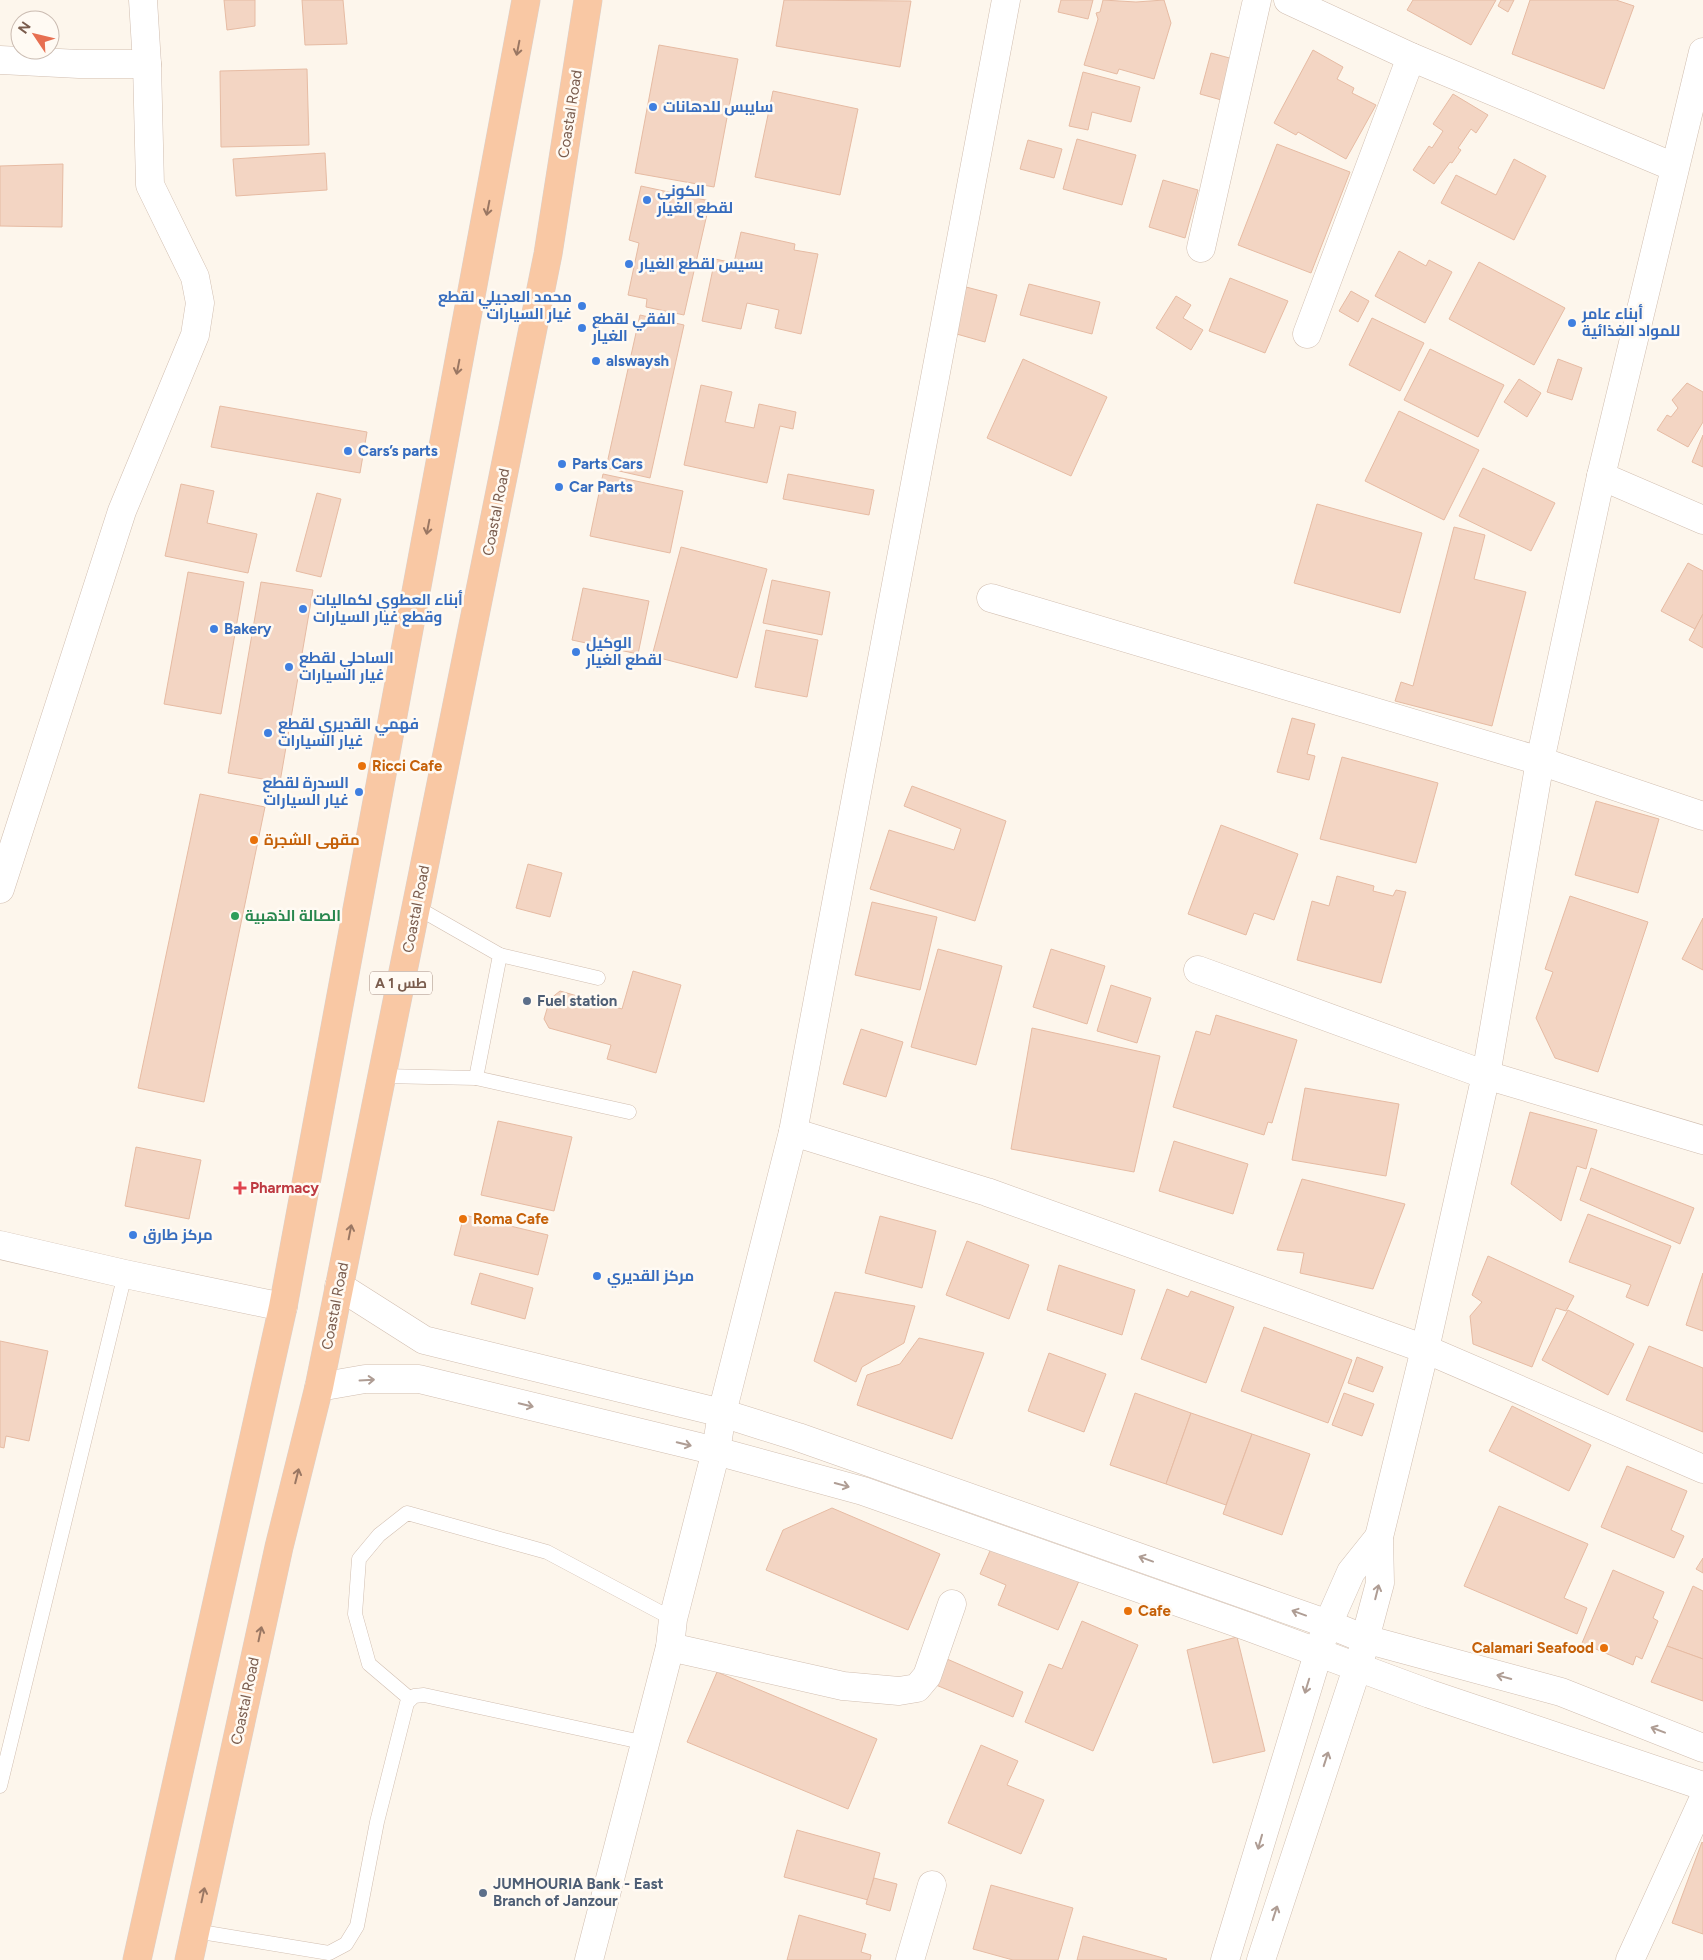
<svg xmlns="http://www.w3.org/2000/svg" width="1703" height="1960" font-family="Figtree,Cairo,sans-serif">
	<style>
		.building { fill: #f3d5c3; stroke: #e6bba3 }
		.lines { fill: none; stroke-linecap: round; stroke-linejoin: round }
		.service-casing { stroke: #d1beb0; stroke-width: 15 }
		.minor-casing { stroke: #d1beb0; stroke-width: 29 }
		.tertiary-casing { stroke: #d1beb0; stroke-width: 29 }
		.trunk-casing { stroke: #dad1cd; stroke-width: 29 }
		.service { stroke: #fff; stroke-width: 14 }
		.minor { stroke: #fff; stroke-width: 28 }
		.tertiary { stroke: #fff; stroke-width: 28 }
		.trunk { stroke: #f9c8a4; stroke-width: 28 }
		.oneway { stroke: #9a7763 }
		.oneway2 { stroke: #af9d94 }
		.shop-dot { fill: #3f7fe0; stroke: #fffaf3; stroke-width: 2 }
		.food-dot { fill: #e8710a; stroke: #fffaf3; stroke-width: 2 }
		.leisure-dot { fill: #2e9e5b; stroke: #fffaf3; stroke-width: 2 }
		.service-dot { fill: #5c6f8a; stroke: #fffaf3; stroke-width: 2 }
		.health-dot { fill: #e0444e; stroke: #fffaf3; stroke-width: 2 }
		.labels { text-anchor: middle; stroke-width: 5; stroke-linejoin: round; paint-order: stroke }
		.shield { fill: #fffaf3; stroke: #a28b7f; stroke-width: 1 }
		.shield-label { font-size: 14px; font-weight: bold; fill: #7a5c4d }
		.shop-label { font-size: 15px; font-weight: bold; fill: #366cbe; stroke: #fffaf3; text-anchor: start }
		.street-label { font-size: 15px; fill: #7a5c4d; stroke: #fffaf3 }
		.food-label { font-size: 15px; font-weight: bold; fill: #c56008; stroke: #fffaf3; text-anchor: start }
		.leisure-label { font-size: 15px; font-weight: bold; fill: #27864d; stroke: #fffaf3; text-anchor: start }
		.service-label { font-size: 15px; font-weight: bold; fill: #4e5e75; stroke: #fffaf3; text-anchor: start }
		.health-label { font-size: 15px; font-weight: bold; fill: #be3a42; stroke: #fffaf3; text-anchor: start }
	</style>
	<rect width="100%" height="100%" fill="#fdf6ec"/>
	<!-- building -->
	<g class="building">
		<polygon points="224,0 255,0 255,26 227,30"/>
		<polygon points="302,0 343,0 347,44 305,45"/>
		<polygon points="784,0 911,1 900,67 776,46"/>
		<polygon points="1061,0 1093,0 1088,19 1058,12"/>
		<polygon points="1103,0 1136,2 1164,0 1171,23 1154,79 1119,69 1117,74 1084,65 1098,19 1096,13 1100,12"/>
		<polygon points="1413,0 1496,0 1471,45 1407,10"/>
		<polygon points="1501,0 1514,0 1508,12 1498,6"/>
		<polygon points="1530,0 1616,0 1634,6 1604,89 1512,54"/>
		<polygon points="659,45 738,59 714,187 635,173"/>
		<polygon points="1313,50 1343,67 1337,79 1354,88 1352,93 1376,105 1346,159 1298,132 1296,135 1274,123"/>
		<polygon points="1211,53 1237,60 1225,101 1200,94"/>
		<polygon points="307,69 309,145 221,147 220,71"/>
		<polygon points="1083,72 1140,87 1131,122 1092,112 1088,130 1069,126"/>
		<polygon points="773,91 858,109 840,195 755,177"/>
		<polygon points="1453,94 1488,115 1476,133 1471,129 1458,148 1461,150 1452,163 1450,162 1434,184 1413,170 1429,146 1432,148 1443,131 1433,124"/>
		<polygon points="1077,139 1136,155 1122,205 1063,189"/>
		<polygon points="1028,140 1062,149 1054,178 1020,169"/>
		<polygon points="1277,144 1350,172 1311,273 1238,245"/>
		<polygon points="325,153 327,190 236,196 233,159"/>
		<polygon points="1514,159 1546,176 1514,240 1441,203 1456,175 1496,195"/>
		<polygon points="63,164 62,227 0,226 0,166"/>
		<polygon points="1163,180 1198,190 1185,238 1149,227"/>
		<polygon points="641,186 710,201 684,315 646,307 647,299 628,295 639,243 629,240"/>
		<polygon points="741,232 795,244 794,250 818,254 801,334 775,328 779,310 747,303 741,329 702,321 715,259 734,263"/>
		<polygon points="1399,251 1426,266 1429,260 1452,272 1425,323 1375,296"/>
		<polygon points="1479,262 1565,308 1534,365 1449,319"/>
		<polygon points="1230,278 1288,301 1265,353 1209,331"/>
		<polygon points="1029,284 1100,302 1092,334 1020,315"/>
		<polygon points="966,287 997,295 985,342 953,333"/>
		<polygon points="1351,291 1369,301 1358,322 1339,311"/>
		<polygon points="1176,296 1191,305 1183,318 1203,330 1191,350 1156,328"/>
		<polygon points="640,315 684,325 650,478 606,468"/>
		<polygon points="1372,318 1424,343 1400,391 1349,365"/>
		<polygon points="1430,349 1504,385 1478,437 1404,400"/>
		<polygon points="1023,359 1107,397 1071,476 987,438"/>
		<polygon points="1558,359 1582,368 1572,400 1547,392"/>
		<polygon points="1519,379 1541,393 1527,417 1504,402"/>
		<polygon points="1687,383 1703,392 1703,422 1688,447 1657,430 1667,415 1671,417 1678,408 1672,400"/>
		<polygon points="701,385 732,392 725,422 754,428 759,404 796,412 793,429 780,426 767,483 684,465"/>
		<polygon points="220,406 367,432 360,473 211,447"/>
		<polygon points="1399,411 1479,450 1444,520 1365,481"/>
		<polygon points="1703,435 1703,467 1692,462"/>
		<polygon points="1483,468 1555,503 1531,551 1459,516"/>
		<polygon points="603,474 683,491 670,553 590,536"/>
		<polygon points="788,474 874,490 869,515 783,499"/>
		<polygon points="181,484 214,491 207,523 257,534 248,573 165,556"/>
		<polygon points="317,493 341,499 321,577 296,571"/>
		<polygon points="1317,504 1422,533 1400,613 1294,583"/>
		<polygon points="1454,527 1485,535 1474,579 1526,592 1492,726 1395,701 1401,682 1413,686"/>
		<polygon points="681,547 767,569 737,678 652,656"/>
		<polygon points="1688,563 1703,571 1703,614 1695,629 1661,611"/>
		<polygon points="188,572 244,582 221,714 164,704"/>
		<polygon points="772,580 830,592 822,635 763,623"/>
		<polygon points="261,582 313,590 280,782 228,773"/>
		<polygon points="583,588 649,601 638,654 572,640"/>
		<polygon points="1703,614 1703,648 1689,640"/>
		<polygon points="766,630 818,640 807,697 755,687"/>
		<polygon points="1292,718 1315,724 1307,754 1315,756 1309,780 1277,772"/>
		<polygon points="1342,757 1438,783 1416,863 1320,839"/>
		<polygon points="912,786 1006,821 975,921 870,889 889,830 954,850 961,829 904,806"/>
		<polygon points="200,794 265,807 204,1102 138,1088"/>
		<polygon points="1596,801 1659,819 1638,893 1575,875"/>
		<polygon points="1221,825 1298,854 1274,920 1254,913 1246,935 1188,914"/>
		<polygon points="528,864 562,873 550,917 516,908"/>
		<polygon points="1337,876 1374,886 1373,891 1393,896 1396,890 1406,892 1381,983 1297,960 1312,901 1329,906"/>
		<polygon points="1570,896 1648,922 1598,1072 1555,1058 1536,1018 1553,972 1545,969"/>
		<polygon points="872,902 937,917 920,990 855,975"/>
		<polygon points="1703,918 1703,970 1682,959"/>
		<polygon points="938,949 1002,966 976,1065 911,1047"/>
		<polygon points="1051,949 1105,966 1087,1024 1033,1007"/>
		<polygon points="633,971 681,985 656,1073 607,1059 611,1045 549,1028 544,1019 550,999 560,991 622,1009"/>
		<polygon points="1111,985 1151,998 1137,1043 1097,1031"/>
		<polygon points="1216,1015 1297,1040 1272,1123 1268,1122 1264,1135 1173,1107 1196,1031 1210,1035"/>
		<polygon points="1032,1028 1160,1056 1134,1172 1011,1149"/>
		<polygon points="861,1029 903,1042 886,1097 843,1084"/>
		<polygon points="1305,1088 1399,1104 1386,1176 1292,1160"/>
		<polygon points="1530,1112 1597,1130 1586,1169 1577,1166 1561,1221 1511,1184"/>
		<polygon points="498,1121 572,1137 554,1211 481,1195"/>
		<polygon points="1174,1141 1248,1164 1233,1214 1159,1191"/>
		<polygon points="136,1147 201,1160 189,1219 125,1206"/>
		<polygon points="1591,1168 1694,1208 1680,1244 1580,1200"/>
		<polygon points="1302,1179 1405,1204 1373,1289 1300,1273 1304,1253 1277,1250"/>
		<polygon points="1588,1214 1671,1246 1648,1306 1626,1297 1631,1285 1569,1262"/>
		<polygon points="464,1215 548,1235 538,1275 454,1255"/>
		<polygon points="880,1216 936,1231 922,1288 865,1273"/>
		<polygon points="967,1241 1029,1265 1009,1319 946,1295"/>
		<polygon points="1488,1256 1574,1296 1566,1311 1556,1308 1532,1367 1473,1344 1470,1316 1482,1302 1472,1295"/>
		<polygon points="1059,1265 1135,1290 1122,1335 1047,1310"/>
		<polygon points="480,1273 533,1288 525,1319 471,1304"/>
		<polygon points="1703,1273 1703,1331 1686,1325"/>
		<polygon points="1167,1289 1188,1297 1191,1291 1234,1307 1206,1383 1141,1359"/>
		<polygon points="835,1292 915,1306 904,1343 862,1367 856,1382 814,1361"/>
		<polygon points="1568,1310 1634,1344 1608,1395 1542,1360"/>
		<polygon points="1264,1327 1352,1360 1328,1423 1241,1391"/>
		<polygon points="919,1338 984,1353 952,1439 857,1405 867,1375 900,1364"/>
		<polygon points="0,1341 48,1351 29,1441 6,1436 4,1448 0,1447"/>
		<polygon points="1649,1346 1703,1368 1703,1432 1626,1400"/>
		<polygon points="1049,1353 1106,1374 1084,1432 1028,1411"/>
		<polygon points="1357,1357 1383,1367 1373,1392 1348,1383"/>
		<polygon points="1135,1393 1191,1413 1166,1484 1110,1465"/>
		<polygon points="1344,1393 1374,1404 1362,1436 1332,1425"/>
		<polygon points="1512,1406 1591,1445 1569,1491 1489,1451"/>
		<polygon points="1191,1413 1252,1434 1226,1505 1166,1484"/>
		<polygon points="1252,1434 1310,1454 1282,1535 1223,1514"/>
		<polygon points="1627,1466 1687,1491 1671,1530 1684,1536 1674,1558 1601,1527"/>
		<polygon points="1499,1506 1588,1544 1564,1598 1587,1608 1577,1634 1464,1586"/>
		<polygon points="832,1508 940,1554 908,1630 766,1570 783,1530"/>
		<polygon points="993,1544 1079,1581 1058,1630 998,1605 1006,1585 980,1574"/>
		<polygon points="1703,1558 1703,1573 1696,1569"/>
		<polygon points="1613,1570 1664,1592 1653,1618 1658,1621 1642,1659 1636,1656 1633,1665 1582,1643"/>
		<polygon points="1693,1586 1703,1591 1703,1659 1667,1646"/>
		<polygon points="1082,1621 1138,1645 1093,1751 1025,1722 1049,1664 1062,1669"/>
		<polygon points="1237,1637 1265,1751 1213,1763 1187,1650"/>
		<polygon points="1667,1646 1703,1659 1703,1701 1651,1682"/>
		<polygon points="947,1659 1023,1692 1013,1717 936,1685"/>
		<polygon points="717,1672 877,1739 848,1809 687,1742"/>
		<polygon points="981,1745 1018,1761 1007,1785 1044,1800 1021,1854 948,1823"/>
		<polygon points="797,1830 880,1853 868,1900 784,1877"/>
		<polygon points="1702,1842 1703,1843 1703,1934 1672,1923"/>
		<polygon points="874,1878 897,1884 890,1911 866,1904"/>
		<polygon points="991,1885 1073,1908 1058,1960 1013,1960 973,1949"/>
		<polygon points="799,1915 866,1934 861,1952 871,1955 870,1960 787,1960"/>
		<polygon points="1083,1936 1167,1959 1166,1960 1077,1960"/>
	</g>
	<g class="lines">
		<!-- service casing -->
		<g class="service-casing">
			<g id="service">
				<polyline points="416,907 500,955 476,1078"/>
				<polyline points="500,955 598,978"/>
				<polyline points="382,1076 476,1078 629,1112"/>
				<polyline points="409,1698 369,1664 355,1614 359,1559 379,1535 407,1513 547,1552 673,1619"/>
				<polyline points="0,1786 125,1274"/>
				<polyline points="195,1931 329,1953 346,1944 357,1926 377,1822 407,1703 414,1696 424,1695 646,1743"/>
			</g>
		</g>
		<!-- minor casing -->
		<g class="minor-casing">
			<g id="minor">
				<polyline points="1288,0 1411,57 1674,167"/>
				<polyline points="0,60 79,64 147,64"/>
				<polyline points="1201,248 1257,0"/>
				<polyline points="1307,334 1411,57"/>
				<polyline points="1601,476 1703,520"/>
				<polyline points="991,598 1540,761 1703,816"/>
				<polyline points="0,889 122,511 195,335 200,303 195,277 150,185 147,64 143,0"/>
				<polyline points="1198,970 1486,1075 1703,1140"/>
				<polyline points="793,1132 987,1192 1425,1349 1703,1469"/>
				<polyline points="0,1245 125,1274 283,1307"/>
				<polyline points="1328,1624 1351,1572 1379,1537"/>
				<polyline points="1365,1639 1380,1583 1379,1537 1425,1349 1486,1075 1540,761 1601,476 1703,52"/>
				<polyline points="670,1647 843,1686 899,1691 917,1688 927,1676 952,1604"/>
				<polyline points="589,1960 670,1647 673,1619 716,1451 722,1413 793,1132 1006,0"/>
				<polyline points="910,1960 932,1885"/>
				<polyline points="1630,1960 1703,1800"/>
			</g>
		</g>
		<!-- tertiary casing -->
		<g class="tertiary-casing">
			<g id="tertiary">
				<polyline points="339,1286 424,1340 722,1413 798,1437 1328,1624 1365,1639 1561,1692 1703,1748"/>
				<polyline points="319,1387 365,1379 419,1379 716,1451 863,1491 1249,1627 1430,1694 1703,1786"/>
				<polyline points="1225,1960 1324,1634"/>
				<polyline points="1261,1960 1363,1650"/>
			</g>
		</g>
		<!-- trunk casing -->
		<g class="trunk-casing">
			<g id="trunk">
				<polyline points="137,1960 283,1307 526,0"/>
				<polyline points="189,1960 279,1547 319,1387 548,254 588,0"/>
			</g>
		</g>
		<!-- service -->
		<use href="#service" class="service"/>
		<!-- minor -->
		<use href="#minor" class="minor"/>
		<!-- tertiary -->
		<use href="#tertiary" class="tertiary"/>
		<!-- trunk -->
		<use href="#trunk" class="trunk"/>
	</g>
	<!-- one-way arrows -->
	<defs><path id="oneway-shaft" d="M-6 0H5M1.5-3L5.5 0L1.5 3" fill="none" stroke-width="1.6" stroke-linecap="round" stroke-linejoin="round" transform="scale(1.25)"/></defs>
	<g class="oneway">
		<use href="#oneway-shaft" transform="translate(518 48) rotate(101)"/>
		<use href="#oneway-shaft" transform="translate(488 208) rotate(101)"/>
		<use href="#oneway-shaft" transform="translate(458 367) rotate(101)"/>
		<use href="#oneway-shaft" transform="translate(428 527) rotate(101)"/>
		<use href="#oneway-shaft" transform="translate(350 1232) rotate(-79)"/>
		<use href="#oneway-shaft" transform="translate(297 1476) rotate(-76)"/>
		<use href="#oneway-shaft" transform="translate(260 1634) rotate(-78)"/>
		<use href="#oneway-shaft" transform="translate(203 1895) rotate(-78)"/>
	</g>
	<g class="oneway2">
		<use href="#oneway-shaft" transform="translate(367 1380) rotate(-3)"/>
		<use href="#oneway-shaft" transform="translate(526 1405) rotate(14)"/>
		<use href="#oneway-shaft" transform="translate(684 1444) rotate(14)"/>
		<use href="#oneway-shaft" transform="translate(842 1485) rotate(15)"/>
		<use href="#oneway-shaft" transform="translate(1146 1559) rotate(-160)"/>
		<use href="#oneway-shaft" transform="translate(1377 1592) rotate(-76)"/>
		<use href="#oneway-shaft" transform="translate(1299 1613) rotate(-160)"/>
		<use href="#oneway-shaft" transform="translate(1504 1677) rotate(-165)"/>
		<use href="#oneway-shaft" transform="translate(1307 1686) rotate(107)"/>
		<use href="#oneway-shaft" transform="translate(1658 1730) rotate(-159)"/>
		<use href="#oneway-shaft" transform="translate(1326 1759) rotate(-72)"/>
		<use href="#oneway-shaft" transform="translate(1260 1842) rotate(106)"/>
		<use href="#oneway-shaft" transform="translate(1275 1913) rotate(-72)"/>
	</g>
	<!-- markers -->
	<g class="shop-dot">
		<circle cx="653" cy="107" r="5"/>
		<circle cx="647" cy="200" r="5"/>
		<circle cx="629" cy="264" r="5"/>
		<circle cx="582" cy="306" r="5"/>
		<circle cx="1572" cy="323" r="5"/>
		<circle cx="582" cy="328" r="5"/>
		<circle cx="596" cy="361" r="5"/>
		<circle cx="348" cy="451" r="5"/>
		<circle cx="562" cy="464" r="5"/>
		<circle cx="559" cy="487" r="5"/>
		<circle cx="303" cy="609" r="5"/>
		<circle cx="214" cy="629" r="5"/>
		<circle cx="576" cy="652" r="5"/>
		<circle cx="289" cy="667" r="5"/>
		<circle cx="268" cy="733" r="5"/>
		<circle cx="359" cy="792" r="5"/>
		<circle cx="133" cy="1235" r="5"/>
		<circle cx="597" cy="1276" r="5"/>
	</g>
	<g class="food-dot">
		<circle cx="362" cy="766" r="5"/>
		<circle cx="254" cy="840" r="5"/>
		<circle cx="463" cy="1219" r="5"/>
		<circle cx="1128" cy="1611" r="5"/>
		<circle cx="1604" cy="1648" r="5"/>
	</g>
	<circle class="leisure-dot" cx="235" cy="916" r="5"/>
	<g class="service-dot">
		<circle cx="527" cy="1001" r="5"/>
		<circle cx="483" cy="1893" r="5"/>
	</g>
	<path class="health-dot" d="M237.5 1180.5h5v5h5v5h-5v5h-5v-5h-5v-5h5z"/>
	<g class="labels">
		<!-- shield labels -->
		<rect class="shield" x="370" y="971.5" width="62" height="23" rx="4"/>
		<g class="shield-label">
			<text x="401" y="988">A 1 طس</text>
		</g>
		<!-- shop labels -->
		<g class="shop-label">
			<text x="663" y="112">سايبس للدهانات</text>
			<text x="657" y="196">الكوني<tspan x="657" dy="17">لقطع الغيار</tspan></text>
			<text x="639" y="269">بسيس لقطع الغيار</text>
			<text x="572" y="302" text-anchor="end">محمد العجيلي لقطع<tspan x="572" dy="17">غيار السيارات</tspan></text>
			<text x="1582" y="319">أبناء عامر<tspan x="1582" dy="17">للمواد الغذائية</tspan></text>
			<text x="592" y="324">الفقي لقطع<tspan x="592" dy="17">الغيار</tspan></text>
			<text x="606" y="366">alswaysh</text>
			<text x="358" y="456">Cars’s parts</text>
			<text x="572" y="469">Parts Cars</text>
			<text x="569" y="492">Car Parts</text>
			<text x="313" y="605">أبناء العطوي لكماليات<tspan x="313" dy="17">وقطع غيار السيارات</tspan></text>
			<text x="224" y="634">Bakery</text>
			<text x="586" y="648">الوكيل<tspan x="586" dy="17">لقطع الغيار</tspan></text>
			<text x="299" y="663">الساحلي لقطع<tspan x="299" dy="17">غيار السيارات</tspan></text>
			<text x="278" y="729">فهمي القديري لقطع<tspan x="278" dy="17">غيار السيارات</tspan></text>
			<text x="349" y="788" text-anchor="end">السدرة لقطع<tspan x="349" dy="17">غيار السيارات</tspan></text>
			<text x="143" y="1240">مركز طارق</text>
			<text x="607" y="1281">مركز القديري</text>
		</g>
		<!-- street labels -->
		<g class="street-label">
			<text transform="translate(570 114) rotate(-81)" y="5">Coastal Road</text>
			<text transform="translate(496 512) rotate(-79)" y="5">Coastal Road</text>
			<text transform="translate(416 909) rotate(-79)" y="5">Coastal Road</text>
			<text transform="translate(335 1306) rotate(-79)" y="5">Coastal Road</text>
			<text transform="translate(245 1701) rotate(-78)" y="5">Coastal Road</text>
		</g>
		<!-- food labels -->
		<g class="food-label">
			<text x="372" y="771">Ricci Cafe</text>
			<text x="264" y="845">مقهى الشجرة</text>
			<text x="473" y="1224">Roma Cafe</text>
			<text x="1138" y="1616">Cafe</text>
			<text x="1594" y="1653" text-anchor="end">Calamari Seafood</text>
		</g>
		<!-- leisure labels -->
		<g class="leisure-label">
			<text x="245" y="921">الصالة الذهبية</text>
		</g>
		<!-- service labels -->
		<g class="service-label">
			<text x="537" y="1006">Fuel station</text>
			<text x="493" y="1889">JUMHOURIA Bank - East<tspan x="493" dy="17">Branch of Janzour</tspan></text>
		</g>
		<!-- health labels -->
		<g class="health-label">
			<text x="250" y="1193">Pharmacy</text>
		</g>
	</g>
	<!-- north arrow -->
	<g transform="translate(35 35) rotate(305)"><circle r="24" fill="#fffaf3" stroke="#cabbb1"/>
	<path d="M0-4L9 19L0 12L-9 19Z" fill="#e76f51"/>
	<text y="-8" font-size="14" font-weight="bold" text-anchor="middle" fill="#7a5c4d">N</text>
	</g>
</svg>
